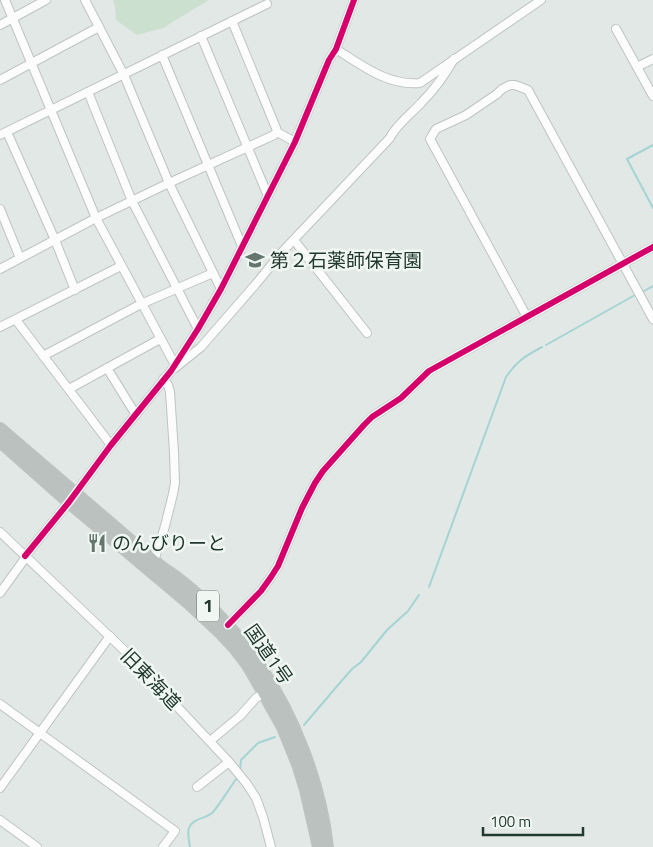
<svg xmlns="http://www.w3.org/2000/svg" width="653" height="847" font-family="'Titillium Web','Noto Sans JP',sans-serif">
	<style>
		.green { fill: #cce0d0 }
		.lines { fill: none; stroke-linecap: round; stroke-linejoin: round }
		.stream { stroke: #a5d4d4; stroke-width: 2 }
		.minor-casing { stroke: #bfc4c2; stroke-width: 10 }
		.highway-casing { stroke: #bcc4c0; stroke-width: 14 }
		.minor { stroke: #fbfcfb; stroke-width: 8 }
		.highway { stroke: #bac1bf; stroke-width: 11 }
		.cycleway-casing { stroke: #f0f7f3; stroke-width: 9 }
		.cycleway { stroke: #d6006c; stroke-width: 6 }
		.labels { text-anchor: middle; stroke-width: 5; stroke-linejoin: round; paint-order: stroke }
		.shield { fill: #f0f7f3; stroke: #60726a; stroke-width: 1 }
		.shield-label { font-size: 18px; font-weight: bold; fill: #223930 }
		.poi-label { font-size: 19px; fill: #223930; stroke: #f0f7f3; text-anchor: start }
		.street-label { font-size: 19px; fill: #223930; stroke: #f0f7f3 }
	</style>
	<rect width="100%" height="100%" fill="#e2e8e5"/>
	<!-- green -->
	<polygon class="green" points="113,0 209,0 163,28 137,35 116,20 115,6"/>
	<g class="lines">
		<!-- stream -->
		<g class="stream">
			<polyline points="653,145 627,159 653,208"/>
			<polyline points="644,291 653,286"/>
			<polyline points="546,345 635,295"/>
			<path d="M429 587 506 377C517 361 525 356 542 347"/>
			<polyline points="304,725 338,685 352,669 361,662 387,630 408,611 419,595"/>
			<polyline points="240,770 241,760 258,743 275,737"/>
			<path d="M190 847C189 841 187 833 189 828 193 818 205 819 212 813 219 806 230 787 237 778"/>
		</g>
		<!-- minor casing -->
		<g class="minor-casing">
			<g id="minor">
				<polyline points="5,0 96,218 175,365"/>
				<polyline points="85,0 124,75 169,183 221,289"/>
				<polyline points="0,25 46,0"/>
				<polyline points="616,29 653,96"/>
				<polyline points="201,36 268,196"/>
				<path d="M336 49C361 65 388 86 420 83L541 0"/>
				<polyline points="162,55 242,246"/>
				<polyline points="637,67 653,59"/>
				<polyline points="0,80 99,27"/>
				<polyline points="88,92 132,201 198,329"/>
				<polyline points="7,132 55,240 75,290"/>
				<polyline points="277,132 295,142"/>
				<polyline points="0,135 267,4"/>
				<polyline points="0,209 20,258"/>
				<polyline points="294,240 367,333"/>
				<polyline points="0,269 96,218 169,183 274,135 277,132 276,128 232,21"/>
				<polyline points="527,317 430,139 436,129 466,115 497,94 502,89 510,85 515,85 528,90 653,319"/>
				<polyline points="16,320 111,445"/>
				<polyline points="0,327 121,266"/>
				<polyline points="43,356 141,304 213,273"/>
				<polyline points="107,368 136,415"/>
				<path d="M175 368 201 347 255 285 283 251 390 138C394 127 413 112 421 103 434 90 445 75 454 59"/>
				<polyline points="69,389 160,339"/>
				<polyline points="0,532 126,652 229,762 247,784 256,798 263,817 271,847"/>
				<polyline points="25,556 69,502 111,445 171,371 198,329 221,289 295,142 329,60 336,49 354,0"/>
				<polyline points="153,564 165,526 173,494 175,483 174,452 170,392 168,385 163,379"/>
				<polyline points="0,593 26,557"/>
				<polyline points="228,625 261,591 271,577 278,566 302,508 315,483 323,471 364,425 372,417 401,398 429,371 653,247"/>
				<polyline points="0,704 175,831 163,847"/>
				<polyline points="210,741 240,716 256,698 264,693"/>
				<polyline points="197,787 229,762"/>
				<polyline points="0,788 110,636"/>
				<polyline points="0,820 37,847"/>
			</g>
		</g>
		<!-- highway casing -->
		<g class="highway-casing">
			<g id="highway">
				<path d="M0 429 162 568C181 580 193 591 209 606 227 624 244 643 258 664 294 717 320 784 327 847"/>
				<polyline points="0,441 69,502 190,604 221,633 235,648 248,665 264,693 283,727 298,764 306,790 319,847"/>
			</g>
		</g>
		<!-- minor -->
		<use href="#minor" class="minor"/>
		<!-- highway -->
		<use href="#highway" class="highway"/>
		<!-- cycleway casing -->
		<g class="cycleway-casing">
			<g id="cycleway">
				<polyline points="25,556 69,502 111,445 171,371 198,329 221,289 295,142 329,60 336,49 354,0"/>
				<polyline points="228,625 261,591 271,577 278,566 302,508 315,483 323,471 364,425 372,417 401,398 429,371 653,247"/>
			</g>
		</g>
		<!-- cycleway -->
		<use href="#cycleway" class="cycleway"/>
	</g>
	<!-- icons -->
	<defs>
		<g id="school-bare" transform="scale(1.5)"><path d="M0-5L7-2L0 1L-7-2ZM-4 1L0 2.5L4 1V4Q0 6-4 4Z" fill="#65766f" stroke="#f0f7f3" stroke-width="2.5" paint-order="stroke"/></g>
		<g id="restaurant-bare" transform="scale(1.5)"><path d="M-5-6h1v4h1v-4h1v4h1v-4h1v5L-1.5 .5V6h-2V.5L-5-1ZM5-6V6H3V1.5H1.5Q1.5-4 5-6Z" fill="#65766f" stroke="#f0f7f3" stroke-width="2.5" paint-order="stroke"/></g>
	</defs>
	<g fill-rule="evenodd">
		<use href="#school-bare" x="255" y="260"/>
		<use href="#restaurant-bare" x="97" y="543"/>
	</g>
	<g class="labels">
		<!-- shield labels -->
		<rect class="shield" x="197" y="590.5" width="22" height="31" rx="4"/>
		<g class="shield-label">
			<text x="208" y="612">1</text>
		</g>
		<!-- poi labels -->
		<g class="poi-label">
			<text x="270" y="267">第２石薬師保育園</text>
			<text x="112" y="550">のんびりーと</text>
		</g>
		<!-- street labels -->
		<g class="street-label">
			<text transform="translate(269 654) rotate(55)" y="7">国道1号</text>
			<text transform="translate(151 679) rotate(46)" y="7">旧東海道</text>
		</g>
	</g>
	<!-- scale -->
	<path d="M483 827v8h100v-8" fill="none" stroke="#223930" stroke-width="2.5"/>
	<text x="490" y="827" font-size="15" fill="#223930" stroke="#f0f7f3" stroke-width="4" paint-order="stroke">100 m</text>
</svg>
